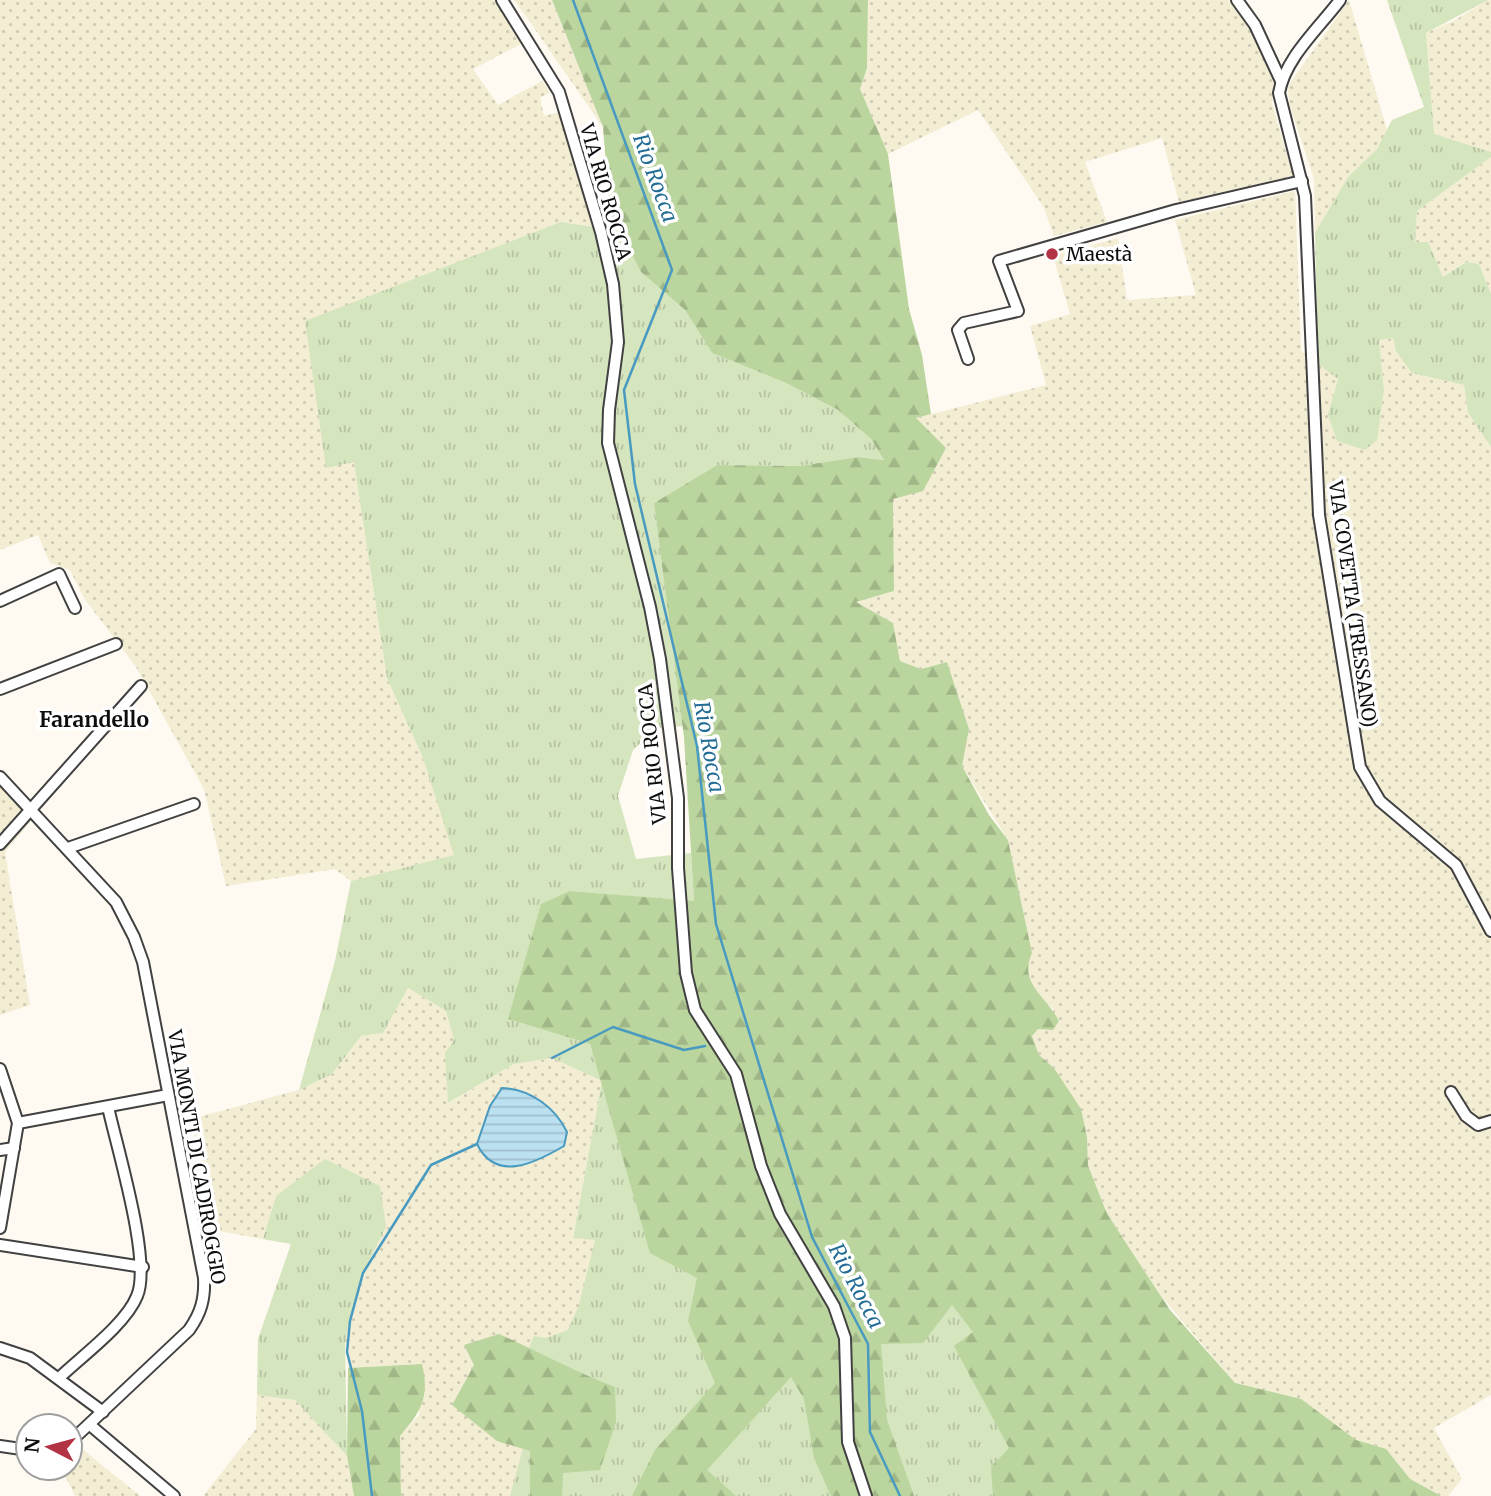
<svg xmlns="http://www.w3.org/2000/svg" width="1491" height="1496" font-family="Merriweather,serif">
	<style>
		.farmland { fill: url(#farmland-dots) }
		.grass { fill: url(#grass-tufts) }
		.forest { fill: url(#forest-firs) }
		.water { fill: url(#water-rules); stroke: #489ac0; stroke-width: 2 }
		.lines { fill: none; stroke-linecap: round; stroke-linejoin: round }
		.stream { stroke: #489ac0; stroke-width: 2.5 }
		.minor-casing { stroke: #414141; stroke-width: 14 }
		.minor { stroke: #fff; stroke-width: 10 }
		.poi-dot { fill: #b23343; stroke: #fff; stroke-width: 2.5 }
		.labels { text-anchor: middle; stroke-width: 7; stroke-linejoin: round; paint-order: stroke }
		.street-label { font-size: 19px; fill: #0e0e0e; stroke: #fff }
		.poi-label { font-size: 19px; fill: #0e0e0e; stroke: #fff; text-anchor: start }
		.water-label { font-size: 21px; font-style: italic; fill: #236c95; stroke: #fff }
		.neighbourhood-label { font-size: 21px; font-weight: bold; fill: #0e0e0e; stroke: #fff }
	</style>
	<defs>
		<pattern id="farmland-dots" width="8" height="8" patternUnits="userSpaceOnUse" patternTransform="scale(1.75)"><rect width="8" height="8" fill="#f2edd3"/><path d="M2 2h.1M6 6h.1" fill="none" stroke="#cecab4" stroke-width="1.8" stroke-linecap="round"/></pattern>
		<pattern id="grass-tufts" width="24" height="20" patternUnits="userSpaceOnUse" patternTransform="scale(1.75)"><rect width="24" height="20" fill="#d5e5be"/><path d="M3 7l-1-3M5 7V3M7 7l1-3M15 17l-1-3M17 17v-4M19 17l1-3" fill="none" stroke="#b6c3a2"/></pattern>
		<pattern id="forest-firs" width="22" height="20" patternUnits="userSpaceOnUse" patternTransform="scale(1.75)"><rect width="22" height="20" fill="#bbd59e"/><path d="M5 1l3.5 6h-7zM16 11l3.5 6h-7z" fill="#a0b687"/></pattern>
		<pattern id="water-rules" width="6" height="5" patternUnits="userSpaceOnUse" patternTransform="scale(1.75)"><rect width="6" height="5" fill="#bbe0f0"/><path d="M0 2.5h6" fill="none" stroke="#a0bfcd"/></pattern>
	</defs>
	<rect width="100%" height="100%" fill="#fefaf1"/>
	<!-- farmland -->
	<g class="farmland">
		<polygon points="0,0 495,0 523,43 473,69 498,105 542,81 550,92 540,98 544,116 560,112 593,227 561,222 327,467 354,461 387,678 423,758 455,855 351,881 335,869 226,886 204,789 136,667 84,598 70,570 50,563 38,535 0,550"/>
		<polygon points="514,0 552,0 603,127 527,18"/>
		<polygon points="868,0 1228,0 1250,26 1276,85 1272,103 1293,176 1179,202 1162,138 1085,162 1107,222 1054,236 1043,206 978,110 888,154 860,89 867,68"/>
		<polygon points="1349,0 1387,130 1377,149 1348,177 1315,233 1314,179 1289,103 1288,86"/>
		<polygon points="1488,0 1491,0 1491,152 1434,134 1426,33 1455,20"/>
		<polygon points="1491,157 1491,294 1479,264 1465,262 1443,277 1428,243 1415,243 1417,211"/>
		<polygon points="1295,191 1301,351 1338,379 1328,415 1384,390 1379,340 1393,338 1412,373 1464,385 1468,413 1491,447 1491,1395 1434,1428 1462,1479 1448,1496 1441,1496 1410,1479 1386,1449 1356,1440 1301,1399 1235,1383 1161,1296 1107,1214 1088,1164 1087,1137 1054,1068 1039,1055 1032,1036 1054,1010 1033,990 1026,965 1032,953 1008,840 962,766 969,729 947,662 921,669 900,661 893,623 855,602 894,591 893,499 916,418 1046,385 1030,326 1070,314 1053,256 1118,238 1127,300 1196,295 1175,220"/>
		<polygon points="0,785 32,820 5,852 30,1005 0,1015"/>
		<polygon points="408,988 446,1011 454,1040 449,1103 514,1064 552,1058 602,1081 573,1237 629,1241 567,1369 464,1345 474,1365 452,1405 530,1451 530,1496 401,1496 400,1436 419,1415 422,1364 348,1368 345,1340 363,1273 386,1227 276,1196 263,1239 213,1230 191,1119 298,1090 332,1074 361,1036 383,1033"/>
		<polygon points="257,1395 295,1400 347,1456 354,1496 203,1496 256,1429"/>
		<polygon points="81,1448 140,1496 75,1496 61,1468 70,1468 70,1457"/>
	</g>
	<!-- grass -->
	<g class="grass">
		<polygon points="1387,0 1488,0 1426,33 1434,134 1491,152 1491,157 1417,211 1415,242 1428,242 1443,277 1466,262 1479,264 1491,294 1491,447 1468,413 1464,385 1412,373 1396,351 1393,338 1379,340 1384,390 1377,440 1365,450 1337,441 1328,415 1338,379 1318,364 1315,233 1348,177 1377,149 1392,120 1424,107"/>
		<polygon points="561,222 620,231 641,272 685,310 712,353 786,383 838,410 871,439 884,460 858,457 799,466 717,465 654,503 683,726 657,728 633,750 618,796 636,859 691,853 694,902 571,891 508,1019 590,1044 637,1203 1083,1180 1104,1207 1139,1266 1170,1310 1235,1383 1301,1399 1356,1440 1386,1449 1410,1479 1441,1496 510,1496 525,1441 528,1350 534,1336 546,1338 568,1330 579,1305 595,1240 573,1238 602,1081 552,1058 514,1064 448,1103 445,1053 454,1040 446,1011 408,988 383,1033 361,1036 332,1074 299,1090 335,961 351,881 454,855 423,758 387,678 354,462 326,468 305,321"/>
		<polygon points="325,1159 380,1186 386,1227 363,1273 345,1340 347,1456 295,1400 257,1395 258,1339 291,1244 263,1239 276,1196"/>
	</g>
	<!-- forest -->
	<g class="forest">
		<path d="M552 0H868L867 68 860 89 888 154 909 309 922 355 931 414 916 418 946 448 923 491 893 499 894 591 856 602 893 623 900 661 921 669 947 662 969 729 962 766 989 815 1008 840 1032 953C1018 984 1047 996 1059 1021L1053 1030 1038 1029 1032 1036 1039 1055 1054 1068 1081 1109 1087 1137 1088 1165 1107 1214 1170 1310 1235 1383 1301 1399 1356 1440 1386 1449 1410 1479 1441 1496H993L991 1467 1009 1448 954 1346 973 1332 952 1305 923 1343 881 1344 887 1420 914 1496H831L814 1458 804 1399 791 1377 707 1470 736 1496H632L655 1450 715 1383 688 1321 697 1278 650 1253 590 1044 508 1019 541 904 570 891 694 901 684 737 654 503 717 465 799 466 858 457 884 460 871 439 838 410 786 383 712 353 685 310 641 272 610 213 603 127Z"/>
		<path d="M499 1334C539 1352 575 1372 615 1387L616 1422 600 1470 563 1473 562 1496H530V1451L497 1441 452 1405 474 1365 464 1345Z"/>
		<path d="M422 1364C430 1397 421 1412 400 1436L401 1496H354L347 1456 348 1368Z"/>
	</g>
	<!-- water -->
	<path class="water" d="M502 1088C530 1089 555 1107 567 1132L564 1146C535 1163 496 1183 477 1144L490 1106Z"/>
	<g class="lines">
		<!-- stream -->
		<g class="stream">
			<polyline points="573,0 672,270 624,390 635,484 697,746 716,924 812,1237 868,1344 870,1432 900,1496"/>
			<polyline points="552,1058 613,1027 684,1050 705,1046"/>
			<polyline points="372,1496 362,1411 347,1352 350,1321 363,1273 431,1165 477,1144"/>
		</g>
		<!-- minor casing -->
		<g class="minor-casing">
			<g id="minor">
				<polyline points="502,0 559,92 601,232 613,284 618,342 609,410 608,443 650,607 660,659 678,798 678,868 686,973 695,1010 736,1074 761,1166 780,1214 834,1306 845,1338 848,1442 866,1496"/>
				<polyline points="1237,0 1255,25 1281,81"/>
				<path d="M1340 0C1319 28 1285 58 1279 93L1305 196 1319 515 1360 767 1380 801 1456 865 1491 931"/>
				<polyline points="968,359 958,330 964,323 1018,311 999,261 1176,210 1302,181"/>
				<polyline points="0,601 59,574 75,608"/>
				<polyline points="0,689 116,644"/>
				<path d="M0 777 116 902 134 937 143 962 204 1278C205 1299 201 1313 189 1330L70 1442"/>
				<polyline points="0,844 141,686"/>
				<polyline points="68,848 194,804"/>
				<polyline points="0,1069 18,1123 0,1228"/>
				<polyline points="1451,1092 1466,1116 1478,1125 1491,1121"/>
				<polyline points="18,1123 168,1095"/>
				<polyline points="0,1150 14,1148"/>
				<polyline points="0,1245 143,1267"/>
				<polyline points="0,1348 30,1358 103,1412"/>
				<path d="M60 1377C82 1356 126 1324 137 1296 152 1262 117 1148 108 1107"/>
				<polyline points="90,1425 174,1496"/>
				<polyline points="0,1446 28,1450"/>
			</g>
		</g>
		<!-- minor -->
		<use href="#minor" class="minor"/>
	</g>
	<!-- markers -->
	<circle class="poi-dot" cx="1052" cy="254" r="7"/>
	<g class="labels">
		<!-- street labels -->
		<g class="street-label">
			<text transform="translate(606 192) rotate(74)" y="7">VIA RIO ROCCA</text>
			<text transform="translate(1353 604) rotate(82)" y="7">VIA COVETTA (TRESSANO)</text>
			<text transform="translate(652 754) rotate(-96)" y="7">VIA RIO ROCCA</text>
			<text transform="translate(197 1157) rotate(80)" y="7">VIA MONTI DI CADIROGGIO</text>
		</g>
		<!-- poi labels -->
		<g class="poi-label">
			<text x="1066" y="261">Maestà</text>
		</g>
		<!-- water labels -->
		<g class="water-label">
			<text transform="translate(655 178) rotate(70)" y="7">Rio Rocca</text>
			<text transform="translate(709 747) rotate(80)" y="7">Rio Rocca</text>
			<text transform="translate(856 1286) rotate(62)" y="7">Rio Rocca</text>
		</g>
		<!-- neighbourhood labels -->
		<g class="neighbourhood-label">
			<text x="94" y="727">Farandello</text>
		</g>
	</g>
	<!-- north arrow -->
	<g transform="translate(49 1447) rotate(276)"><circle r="33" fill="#ffffff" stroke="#9f9f9f" stroke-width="2"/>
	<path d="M0-5L12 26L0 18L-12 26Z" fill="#b23343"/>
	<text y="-10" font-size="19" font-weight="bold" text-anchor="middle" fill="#0e0e0e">N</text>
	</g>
</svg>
